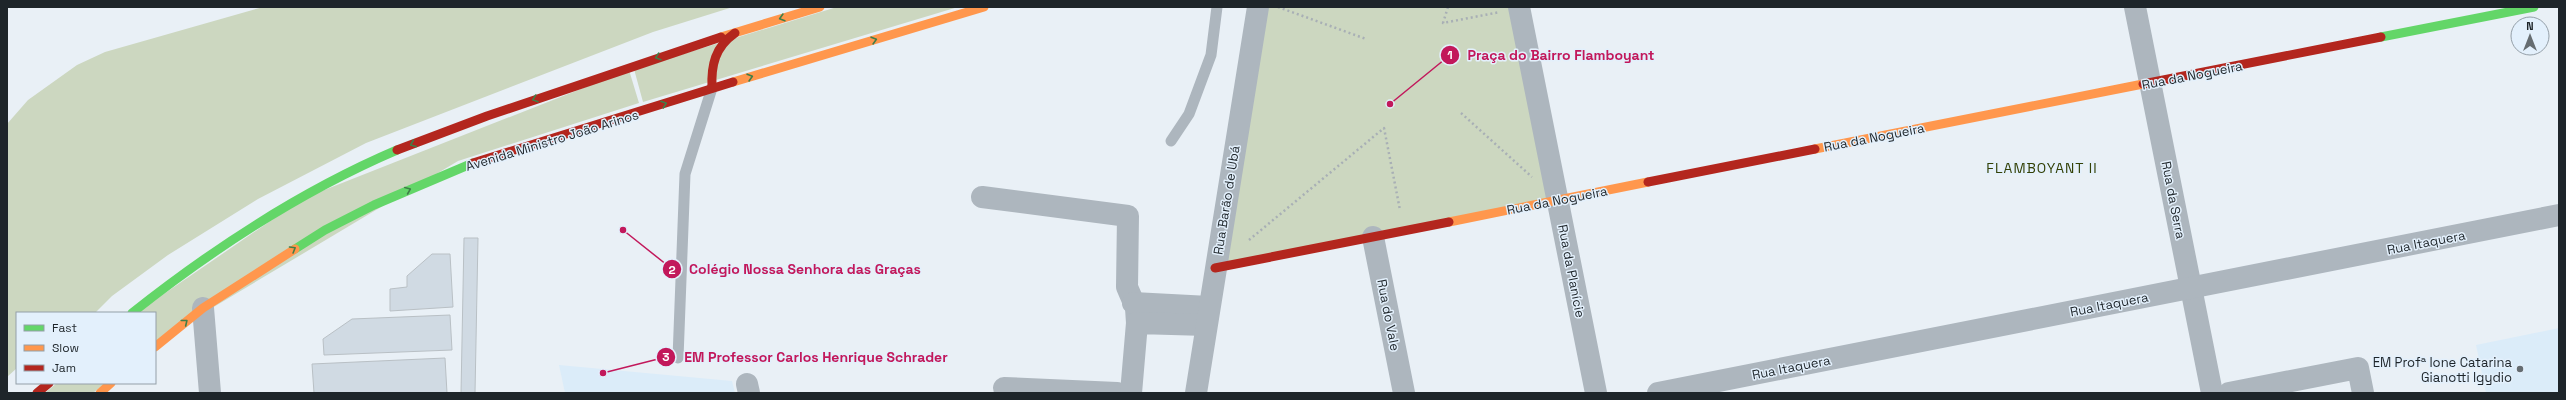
<svg xmlns="http://www.w3.org/2000/svg" width="2566" height="400" font-family="'Space Grotesk',sans-serif">
	<style>
		.built { fill: #dbecf9 }
		.green { fill: #ccd7c0 }
		.building { fill: #d0dae3; stroke: #b9c0c5 }
		.lines { fill: none; stroke-linecap: round; stroke-linejoin: round }
		.path { stroke: #a8afb5; stroke-width: 2.5; stroke-dasharray: 2 3; stroke-linecap: butt }
		.lane { stroke: #adb6be; stroke-width: 11 }
		.street { stroke: #adb6be; stroke-width: 22 }
		.fast { stroke: #63d668; stroke-width: 9 }
		.slow { stroke: #ff974d; stroke-width: 9 }
		.jam { stroke: #b3261e; stroke-width: 9 }
		.oneway { stroke: #407e49 }
		.poi-dot { fill: #656c71; stroke: #e3f0fc; stroke-width: 1.5 }
		.labels { text-anchor: middle; stroke-width: 3; stroke-linejoin: round; paint-order: stroke }
		.street-label { font-size: 13px; fill: #1e252a; stroke: #e3f0fc }
		.poi-label { font-size: 13px; fill: #1e252a; stroke: #e3f0fc; text-anchor: end }
		.neighbourhood-label { font-size: 14px; letter-spacing: 1px; fill: #344005; stroke: #e3f0fc }
		.leader { fill: none; stroke: #c2185b; stroke-width: 1.5 }
		.callout-dot { fill: #c2185b; stroke: #e3f0fc; stroke-width: 1.5 }
		.mark-label { font-size: 12px; text-anchor: middle; font-weight: bold; fill: #fff }
		.callout-label { font-size: 14px; text-anchor: middle; font-weight: bold; fill: #c2185b; stroke: #e3f0fc; stroke-width: 3; stroke-linejoin: round; paint-order: stroke }
	</style>
	<rect width="100%" height="100%" fill="#e9f0f6"/>
	<!-- built -->
	<g class="built">
		<polygon points="2559,328 2559,393 2486,393 2476,345"/>
		<polygon points="559,365 732,381 735,393 565,393"/>
	</g>
	<!-- green -->
	<g class="green">
		<polygon points="263,7 733,7 653,32 366,143 258,199 168,255 112,296 95,313 17,313 17,368 7,377 7,124 28,100 77,65 105,52"/>
		<polygon points="837,7 958,7 643,102 634,69"/>
		<polygon points="1258,7 1519,7 1558,200 1215,268"/>
		<polygon points="629,70 639,103 458,161 155,342 155,313 136,313 304,198"/>
		<polygon points="57,383 105,383 93,393 45,393"/>
	</g>
	<!-- building -->
	<g class="building">
		<polygon points="464,238 478,238 475,393 461,393"/>
		<polygon points="432,254 450,254 453,307 390,311 390,289 407,287 407,276"/>
		<polygon points="450,315 452,350 324,355 323,339 352,319"/>
		<polygon points="445,358 447,393 314,393 312,364"/>
	</g>
	<g class="lines">
		<!-- path -->
		<g class="path">
			<polyline points="1278,7 1366,39"/>
			<polyline points="1448,7 1443,23 1500,12"/>
			<polyline points="1461,113 1532,177"/>
			<polyline points="1249,240 1384,128 1400,210"/>
		</g>
		<!-- lane -->
		<g class="lane">
			<polyline points="1171,141 1189,114 1211,55 1217,7"/>
			<polyline points="678,358 685,174 712,88"/>
		</g>
		<!-- street -->
		<g class="street">
			<polyline points="1519,7 1596,393"/>
			<polyline points="2135,7 2212,393"/>
			<polyline points="982,197 1128,216 1127,287 1136,308 1137,323"/>
			<polyline points="1373,237 1404,393"/>
			<polyline points="1133,303 1209,307"/>
			<polyline points="203,308 210,393"/>
			<polyline points="747,384 749,393"/>
			<polyline points="1004,388 1117,393"/>
			<polyline points="1131,393 1137,323 1206,325"/>
			<polyline points="1196,393 1258,7"/>
			<polyline points="1658,393 2559,215"/>
			<polyline points="2229,393 2358,368 2363,393"/>
		</g>
		<!-- fast -->
		<g class="fast">
			<polyline points="2381,37 2534,7"/>
			<polyline points="295,249 325,230 374,205 473,163"/>
			<path d="M132 313C214 248 301 191 397 150"/>
		</g>
		<!-- slow -->
		<g class="slow">
			<polyline points="721,37 820,7"/>
			<polyline points="733,82 984,7"/>
			<polyline points="1815,149 2143,84"/>
			<polyline points="1449,222 1648,182"/>
			<polyline points="155,347 203,308 295,249"/>
			<polyline points="100,393 111,383"/>
		</g>
		<!-- jam -->
		<g class="jam">
			<polyline points="2143,84 2381,37"/>
			<path d="M712 88C711 65 715 47 735 33"/>
			<polyline points="397,150 487,116 721,37"/>
			<polyline points="473,163 733,82"/>
			<polyline points="1648,182 1815,149"/>
			<polyline points="1215,268 1449,222"/>
			<polyline points="37,393 49,383"/>
		</g>
	</g>
	<!-- one-way arrows -->
	<defs><path id="oneway-chevron" d="M-2-3.5L2.5 0L-2 3.5" fill="none" stroke-width="1.6" stroke-linecap="round" stroke-linejoin="round"/></defs>
	<g class="oneway">
		<use href="#oneway-chevron" transform="translate(782 18) rotate(164)"/>
		<use href="#oneway-chevron" transform="translate(874 40) rotate(-16)"/>
		<use href="#oneway-chevron" transform="translate(658 57) rotate(162)"/>
		<use href="#oneway-chevron" transform="translate(750 77) rotate(-16)"/>
		<use href="#oneway-chevron" transform="translate(535 99) rotate(161)"/>
		<use href="#oneway-chevron" transform="translate(664 104) rotate(-19)"/>
		<use href="#oneway-chevron" transform="translate(413 144) rotate(157)"/>
		<use href="#oneway-chevron" transform="translate(408 190) rotate(-23)"/>
		<use href="#oneway-chevron" transform="translate(293 249) rotate(-31)"/>
		<use href="#oneway-chevron" transform="translate(185 322) rotate(-39)"/>
	</g>
	<!-- markers -->
	<circle class="poi-dot" cx="2520" cy="369" r="4"/>
	<g class="labels">
		<!-- street labels -->
		<g class="street-label">
			<text transform="translate(2192 75) rotate(-11)" y="5">Rua da Nogueira</text>
			<text transform="translate(1874 137) rotate(-11)" y="5">Rua da Nogueira</text>
			<text transform="translate(552 140) rotate(-17)" y="5">Avenida Ministro João Arinos</text>
			<text transform="translate(1226 200) rotate(-81)" y="5">Rua Barão de Ubá</text>
			<text transform="translate(1557 200) rotate(-11)" y="5">Rua da Nogueira</text>
			<text transform="translate(2174 200) rotate(79)" y="5">Rua da Serra</text>
			<text transform="translate(2426 242) rotate(-11)" y="5">Rua Itaquera</text>
			<text transform="translate(1572 271) rotate(79)" y="5">Rua da Planície</text>
			<text transform="translate(2109 304) rotate(-11)" y="5">Rua Itaquera</text>
			<text transform="translate(1389 315) rotate(79)" y="5">Rua do Vale</text>
			<text transform="translate(1791 367) rotate(-11)" y="5">Rua Itaquera</text>
		</g>
		<!-- poi labels -->
		<g class="poi-label">
			<text x="2512" y="367">EM Profª Ione Catarina<tspan x="2512" dy="15">Gianotti Igydio</tspan></text>
		</g>
		<!-- neighbourhood labels -->
		<g class="neighbourhood-label">
			<text x="2042" y="173">FLAMBOYANT II</text>
		</g>
	</g>
	<!-- callouts -->
	<path class="leader" d="M1390 104L1450 55M623 230L672 269M603 373L666 357"/>
	<g class="callout-dot">
		<circle cx="1390" cy="104" r="4"/>
		<circle cx="623" cy="230" r="4"/>
		<circle cx="603" cy="373" r="4"/>
		<circle cx="1450" cy="55" r="10"/>
		<circle cx="672" cy="269" r="10"/>
		<circle cx="666" cy="357" r="10"/>
	</g>
	<g class="mark-label">
		<text x="1450" y="59">1</text>
		<text x="672" y="274">2</text>
		<text x="666" y="361">3</text>
	</g>
	<g class="callout-label">
		<text x="1561" y="60">Praça do Bairro Flamboyant</text>
		<text x="805" y="274">Colégio Nossa Senhora das Graças</text>
		<text x="816" y="362">EM Professor Carlos Henrique Schrader</text>
	</g>
	<!-- border -->
	<rect width="2566" height="400" fill="none" stroke="#1e252a" stroke-width="16"/>
	<!-- legend -->
	<rect x="16" y="312" width="140" height="72" fill="#e3f0fc" stroke="#949fa8"/>
	<rect x="24" y="325" width="20" height="6" fill="#63d668" stroke="#949fa8"/>
	<text x="52" y="332" font-size="12" fill="#1e252a">Fast</text>
	<rect x="24" y="345" width="20" height="6" fill="#ff974d" stroke="#949fa8"/>
	<text x="52" y="352" font-size="12" fill="#1e252a">Slow</text>
	<rect x="24" y="365" width="20" height="6" fill="#b3261e" stroke="#949fa8"/>
	<text x="52" y="372" font-size="12" fill="#1e252a">Jam</text>
	<!-- north arrow -->
	<g transform="translate(2530 36)"><circle r="19" fill="#e3f0fc" stroke="#949fa8"/>
	<path d="M0-3L7 15L0 10L-7 15Z" fill="#656c71"/>
	<text y="-6" font-size="11" font-weight="bold" text-anchor="middle" fill="#1e252a">N</text>
	</g>
</svg>
